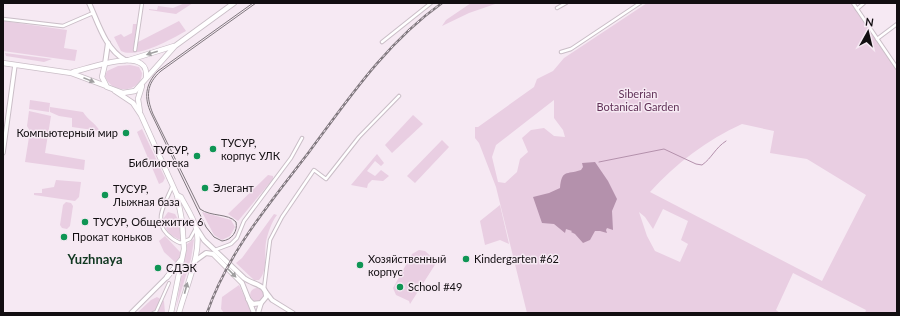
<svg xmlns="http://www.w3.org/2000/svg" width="900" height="316" font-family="Lato,sans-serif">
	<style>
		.green { fill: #e9cee2; fill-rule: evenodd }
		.water { fill: #b491ac }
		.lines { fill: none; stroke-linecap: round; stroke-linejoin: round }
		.stream { stroke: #b491ac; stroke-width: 1 }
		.pedestrian-casing { stroke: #cabec7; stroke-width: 4 }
		.minor-casing { stroke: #cabec7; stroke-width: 4.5 }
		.tertiary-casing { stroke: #cabec7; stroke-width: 5.5 }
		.secondary-casing { stroke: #cabec7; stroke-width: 6 }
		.primary-casing { stroke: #cabec7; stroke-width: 6 }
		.pedestrian { stroke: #fff; stroke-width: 2 }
		.minor { stroke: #fff; stroke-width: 2.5 }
		.tertiary { stroke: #fff; stroke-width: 3.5 }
		.secondary { stroke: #fff; stroke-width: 4 }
		.primary { stroke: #fff; stroke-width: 4.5 }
		.tram { stroke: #81797f; stroke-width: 1 }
		.rail-casing { stroke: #81797f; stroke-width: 2.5 }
		.rail { stroke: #f6e9f3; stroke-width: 1; stroke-dasharray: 3; stroke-linecap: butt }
		.oneway { fill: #a09fa0 }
		.poi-dot { fill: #0f9554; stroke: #f6e9f3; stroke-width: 1.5 }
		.labels { text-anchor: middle; stroke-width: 3; stroke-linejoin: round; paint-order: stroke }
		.park-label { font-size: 11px; fill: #613258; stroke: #f6e9f3 }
		.poi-label { font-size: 11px; fill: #120e11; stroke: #f6e9f3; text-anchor: start }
		.quarter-label { font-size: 13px; font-weight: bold; fill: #113821; stroke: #f6e9f3 }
	</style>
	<rect width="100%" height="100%" fill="#f6e9f3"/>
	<!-- green -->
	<g class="green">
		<polygon points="185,3 193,3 176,14 149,10 149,9 157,10 158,6 173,8"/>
		<polygon points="471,3 498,3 469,13 442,26 446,20"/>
		<path d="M647 3H851L897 71V313H865L866 310 793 273 776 310 780 313H527L496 187 479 143 475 138V127H478L534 87 537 79 553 71 564 58ZM554 100V118L563 130 565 137 554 136 544 128 531 130 522 138 528 152 520 159 517 172 505 183 498 182 492 157 496 145ZM742 124 774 131 770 153 807 159 866 195 822 281 650 192C676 163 707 140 742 124ZM663 209 688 221 681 240 688 244 680 262 655 251 647 236 639 212 645 217 653 229Z"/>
		<polygon points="3,21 67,30 64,48 77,50 75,61 3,51"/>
		<path d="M179 21 186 31C172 39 136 59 121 51L114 37 121 34 124 37 132 33 133 24H137L133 51 137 50 138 42Z"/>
		<polygon points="5,53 52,59 44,62 6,56"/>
		<path d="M130 65 139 67 142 73C142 93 111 95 105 76L107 71 118 66Z"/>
		<polygon points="30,100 50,103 49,112 29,109"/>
		<path d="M50 107 83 112C88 120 95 123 100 131L72 127V118L59 116 50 112Z"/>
		<polygon points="29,111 51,116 45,153 85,160 84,170 25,162 30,131 27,126"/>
		<polygon points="413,115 423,124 392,153 385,145"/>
		<polygon points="142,129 165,178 163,182 159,184 137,132"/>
		<polygon points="442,140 449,147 415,183 407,176"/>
		<polygon points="377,154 384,163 381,166 375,161 367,171 375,176 381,170 389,176 383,181 372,180 368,184 367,188 351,185"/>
		<polygon points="268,175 273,176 273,179 238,221 228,214"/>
		<polygon points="56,180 81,182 79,197 75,201 34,195 34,193 42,193 42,189 54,187"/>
		<polygon points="66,202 71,203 73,206 70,226 67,229 62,228 60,225 63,205"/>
		<polygon points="500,205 509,244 500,240 485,245 480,221"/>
		<path d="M168 212 175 214 179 221 181 240C171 237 164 229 163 219Z"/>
		<polygon points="202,212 231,220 235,227 230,236 222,240 214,235"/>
		<path d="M274 214 277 215C271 223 268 233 266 242 264 253 268 271 259 280H254L236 263 242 258Z"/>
		<polygon points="165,236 180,252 180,259 176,263 164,252 159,241"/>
		<polygon points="194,239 191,259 176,308 187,244"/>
		<polygon points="419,250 425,251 434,259 435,258 438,260 410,304 409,301 396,295 393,288 412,254"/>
		<polygon points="239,285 252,313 224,313 221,309 222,297"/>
		<circle cx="257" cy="295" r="7"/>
		<polygon points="157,297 164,301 165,313 137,313 151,300"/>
	</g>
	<!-- water -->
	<path class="water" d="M595 162 608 181 617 199 612 211 613 230 607 228 606 230 607 233 600 231H595L590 240 583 243 575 234 571 232 572 231 566 229 565 233 554 224 542 223 533 197 549 193 560 188C562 169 566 175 581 170L583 167 582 163Z"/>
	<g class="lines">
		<!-- stream -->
		<path class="stream" d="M599 162 664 149 696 164 702 165C712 158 715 148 726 141"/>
		<!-- pedestrian casing -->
		<g class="pedestrian-casing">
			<polyline id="pedestrian" points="153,313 156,312 169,283"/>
		</g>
		<!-- minor casing -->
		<g class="minor-casing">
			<g id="minor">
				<polyline points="853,3 897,68"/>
				<polyline points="557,8 566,3"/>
				<polyline points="857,9 864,3"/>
				<polyline points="3,19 63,26 93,13"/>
				<polyline points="877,39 897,24"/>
				<polyline points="382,42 431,3"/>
				<polyline points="135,50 142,3"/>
				<polyline points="561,52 571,49 640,3"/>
				<path d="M172 187C166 202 153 220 167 234 171 238 175 241 180 243L190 239 195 230"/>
				<polyline points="215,250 231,244 237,238 244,221 291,158 302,138"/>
				<polyline points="264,289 270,240 282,217 314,170 326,179 359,137 399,96"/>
			</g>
		</g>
		<!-- tertiary casing -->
		<g class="tertiary-casing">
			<g id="tertiary">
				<polyline points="3,153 15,65"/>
				<polyline points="266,292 272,300 293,313"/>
				<polyline points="131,313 167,277"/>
			</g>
		</g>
		<!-- secondary casing -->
		<g class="secondary-casing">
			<g id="secondary">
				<path d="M89 3C98 22 105 49 125 60"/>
				<polyline points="105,64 108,43"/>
				<path d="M197 229 204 240 244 278C253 285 267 284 266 297L261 303 253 304 248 299"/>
				<polyline points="195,261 206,253 213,254 242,283 254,313"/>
				<polyline points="258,313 261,303"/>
			</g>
		</g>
		<!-- primary casing -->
		<g class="primary-casing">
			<g id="primary">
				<polyline points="129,60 174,46"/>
				<polyline points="3,63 71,73 106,86"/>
				<polyline points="105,64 102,77 107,87 123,93 135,91 175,46 234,3"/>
				<path d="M73 72C87 69 151 44 146 78"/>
				<polyline points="115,91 133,103 141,115 177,195 182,221 184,249 171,313"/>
				<polyline points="140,112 138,99 142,86"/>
				<path d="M177 195 181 197C186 207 193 217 196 228 203 251 185 289 179 313"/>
				<polyline points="167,277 181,260"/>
			</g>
		</g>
		<!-- pedestrian -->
		<use href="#pedestrian" class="pedestrian"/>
		<!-- minor -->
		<use href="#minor" class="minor"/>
		<!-- tertiary -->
		<use href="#tertiary" class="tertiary"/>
		<!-- secondary -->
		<use href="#secondary" class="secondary"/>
		<!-- primary -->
		<use href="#primary" class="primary"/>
		<!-- tram -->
		<path class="tram" d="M253 3 158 71C145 84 144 98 151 113L206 227 214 237 222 241C232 240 238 231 236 222 228 213 211 217 200 209L153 114C146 97 146 84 161 71L256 3"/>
		<!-- rail casing -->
		<g class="rail-casing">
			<path id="rail" d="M207 313C228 252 270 203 309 152 349 98 386 43 442 3"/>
		</g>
		<!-- rail -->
		<use href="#rail" class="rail"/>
	</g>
	<!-- one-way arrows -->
	<defs><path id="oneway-solid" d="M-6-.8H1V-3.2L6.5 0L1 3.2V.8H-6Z"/></defs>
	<g class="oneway">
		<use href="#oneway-solid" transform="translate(152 53) rotate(163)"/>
		<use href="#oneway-solid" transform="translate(89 80) rotate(22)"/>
		<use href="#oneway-solid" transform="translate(232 273) rotate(46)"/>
		<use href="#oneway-solid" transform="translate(186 288) rotate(-75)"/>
	</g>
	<!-- markers -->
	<g class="poi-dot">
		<circle cx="126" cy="133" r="4"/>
		<circle cx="213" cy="149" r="4"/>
		<circle cx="197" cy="156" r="4"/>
		<circle cx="205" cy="188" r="4"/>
		<circle cx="105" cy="195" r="4"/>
		<circle cx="85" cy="222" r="4"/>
		<circle cx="64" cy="237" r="4"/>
		<circle cx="466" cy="259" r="4"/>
		<circle cx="360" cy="265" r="4"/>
		<circle cx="158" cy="268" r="4"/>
		<circle cx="400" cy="287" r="4"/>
	</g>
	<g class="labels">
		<!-- park labels -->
		<g class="park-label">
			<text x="638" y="98">Siberian<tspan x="638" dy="13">Botanical Garden</tspan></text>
		</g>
		<!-- poi labels -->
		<g class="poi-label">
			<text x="118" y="137" text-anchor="end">Компьютерный мир</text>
			<text x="221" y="147">ТУСУР,<tspan x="221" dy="13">корпус УЛК</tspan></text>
			<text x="189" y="154" text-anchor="end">ТУСУР,<tspan x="189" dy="13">Библиотека</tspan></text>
			<text x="213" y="192">Элегант</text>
			<text x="113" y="193">ТУСУР,<tspan x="113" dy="13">Лыжная база</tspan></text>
			<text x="93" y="226">ТУСУР, Общежитие 6</text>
			<text x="72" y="241">Прокат коньков</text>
			<text x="368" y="263">Хозяйственный<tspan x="368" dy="13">корпус</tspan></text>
			<text x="474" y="263">Kindergarten #62</text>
			<text x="166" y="272">СДЭК</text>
			<text x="408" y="291">School #49</text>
		</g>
		<!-- quarter labels -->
		<g class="quarter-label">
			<text x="95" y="264">Yuzhnaya</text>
		</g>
	</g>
	<!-- border -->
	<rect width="900" height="316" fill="none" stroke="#120e11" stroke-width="8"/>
	<!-- north arrow -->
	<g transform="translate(868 32) rotate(8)" stroke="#f6e9f3" stroke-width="3" paint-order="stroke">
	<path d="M0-3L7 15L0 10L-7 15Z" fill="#120e11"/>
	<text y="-6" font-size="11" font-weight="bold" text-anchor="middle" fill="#120e11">N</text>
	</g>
</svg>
